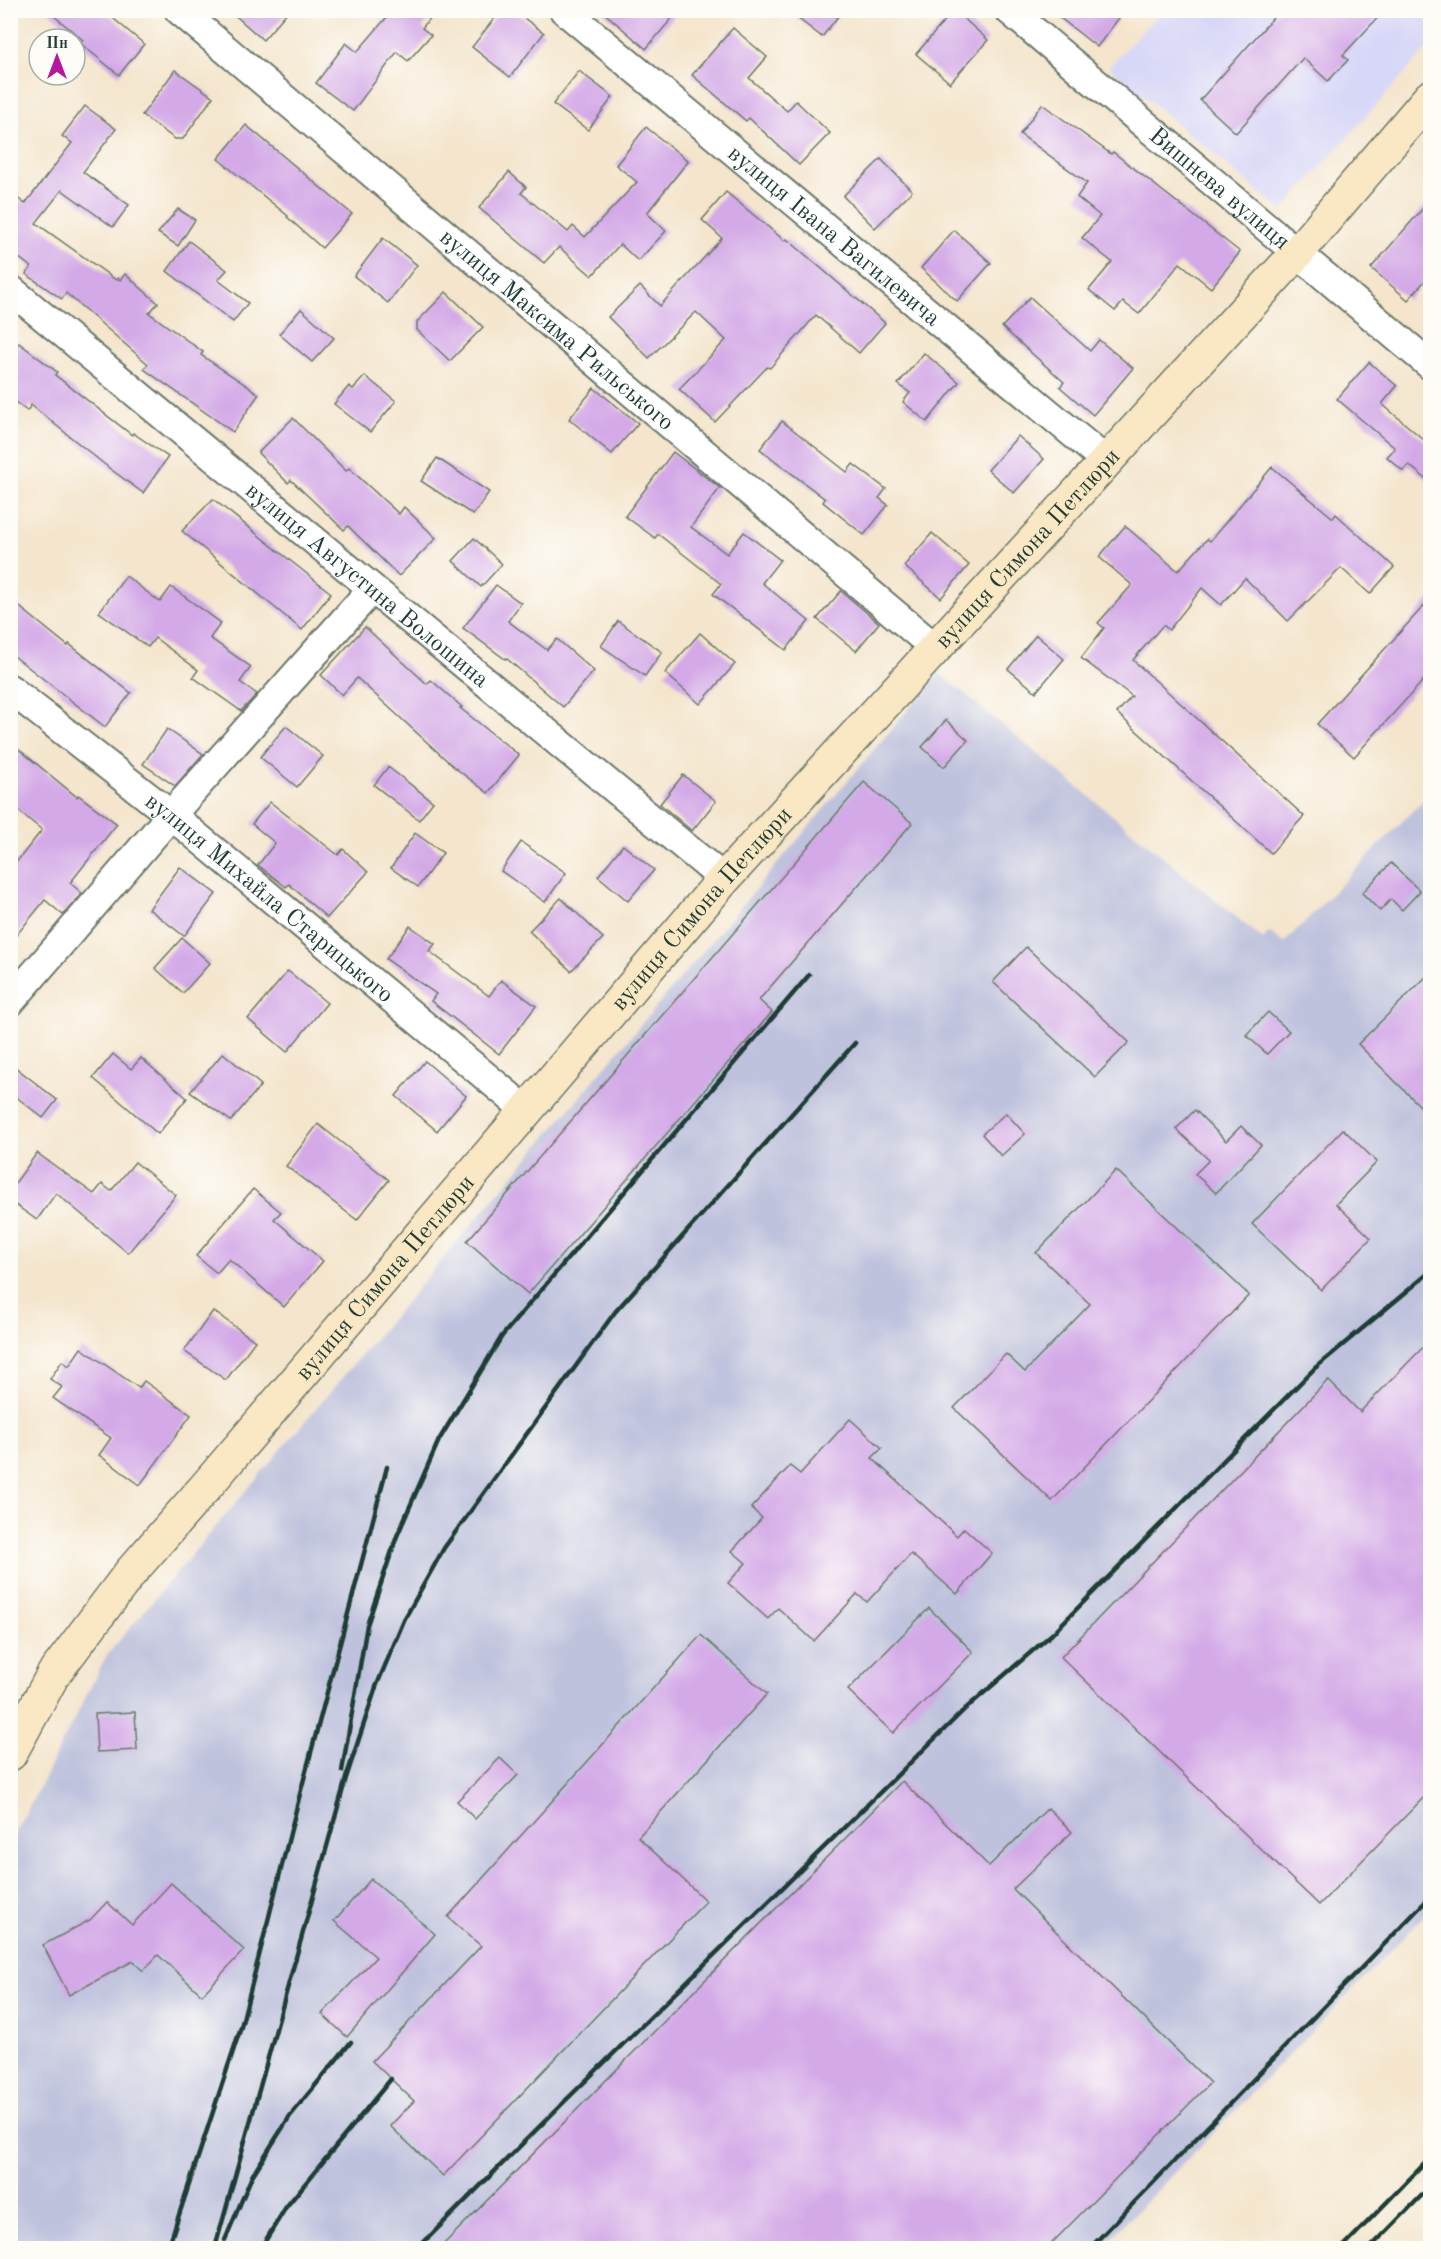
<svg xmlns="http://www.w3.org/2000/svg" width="1441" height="2259" font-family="'Old Standard TT',serif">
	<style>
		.built { fill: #d7d7f8 }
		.industrial { fill: #bfc2dd }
		.building { fill: #d3a9e7 }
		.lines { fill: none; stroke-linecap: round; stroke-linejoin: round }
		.minor-casing { stroke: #6a7869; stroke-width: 32 }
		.secondary-casing { stroke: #6a7869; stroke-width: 36 }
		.minor { stroke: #fff; stroke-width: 28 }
		.secondary { stroke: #fae7c3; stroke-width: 33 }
		.rail { stroke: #1f3d34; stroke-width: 4.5 }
		.labels { text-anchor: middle; stroke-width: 5; stroke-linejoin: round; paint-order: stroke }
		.street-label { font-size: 24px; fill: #1f3d34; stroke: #fdfcf7 }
	</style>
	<rect width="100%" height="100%" fill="#fdfcf7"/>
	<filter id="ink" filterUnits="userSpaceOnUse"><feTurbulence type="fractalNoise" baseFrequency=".0167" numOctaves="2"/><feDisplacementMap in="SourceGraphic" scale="12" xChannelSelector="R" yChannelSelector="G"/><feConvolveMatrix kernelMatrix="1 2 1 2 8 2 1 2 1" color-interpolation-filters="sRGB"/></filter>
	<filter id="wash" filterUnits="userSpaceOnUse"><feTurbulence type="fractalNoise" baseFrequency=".008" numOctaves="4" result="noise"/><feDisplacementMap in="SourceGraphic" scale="24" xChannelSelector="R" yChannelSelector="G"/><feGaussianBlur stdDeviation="1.35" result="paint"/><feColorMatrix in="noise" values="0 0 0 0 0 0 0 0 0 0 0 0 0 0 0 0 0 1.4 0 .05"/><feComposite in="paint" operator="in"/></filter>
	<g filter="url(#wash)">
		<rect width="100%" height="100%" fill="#f4e5cc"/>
		<!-- built -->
		<polygon class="built" points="1161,11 1430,11 1430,45 1282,211 1109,67"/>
		<!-- industrial -->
		<polygon class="industrial" points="939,673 1263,939 1269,932 1284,943 1430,793 1430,1910 1101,2248 11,2248 10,1844 107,1655"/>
		<g id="blocks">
			<!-- building -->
			<g class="building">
				<polygon points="47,10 103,10 144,44 119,75 80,43 83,40"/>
				<polygon points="229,10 289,10 263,40"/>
				<polygon points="393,10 436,10 422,28 431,35 408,61 397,52 353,111 316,83 346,43 357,52"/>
				<polygon points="501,10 513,10 544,33 510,77 472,47"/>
				<polygon points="601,10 679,10 646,49"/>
				<polygon points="787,10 843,10 822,37"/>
				<polygon points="954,10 988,40 950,83 916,54"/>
				<polygon points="1050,10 1125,10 1097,47"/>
				<polygon points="1280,10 1385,10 1343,55 1348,60 1328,81 1303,58 1236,133 1200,100"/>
				<polygon points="733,28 767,57 749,78 787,111 796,101 830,133 799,165 749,118 746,121 692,75"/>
				<polygon points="175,70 213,97 183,139 175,139 142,115"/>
				<polygon points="579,71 613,97 588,130 553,104"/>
				<polygon points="1042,104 1111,154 1113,152 1240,252 1211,288 1180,263 1139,314 1123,302 1115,311 1089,290 1112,262 1082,238 1100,216 1077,197 1087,183 1020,134"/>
				<polygon points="85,106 116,129 83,172 129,205 113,227 62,190 36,223 116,280 118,278 120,280 125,274 158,303 149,313 203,352 201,355 259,394 233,432 144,369 148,364 66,293 62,299 26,274 31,267 10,251 10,192 25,204 72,143 62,136"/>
				<polygon points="246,125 352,214 322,248 287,217 288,216 218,159"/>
				<polygon points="646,127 688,161 647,213 666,231 638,261 620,244 592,276 559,247 544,263 479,208 509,172 526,187 521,193 568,232 573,226 585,237 637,182 616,165"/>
				<polygon points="881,159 912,191 875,228 843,196"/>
				<polygon points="726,192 785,241 787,239 885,323 859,353 816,315 770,368 767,367 715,422 679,389 726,340 696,312 649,358 608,317 640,286 660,306 722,238 702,220"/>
				<polygon points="1431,199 1431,274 1408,300 1371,268"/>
				<polygon points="178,209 195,220 178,246 158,233"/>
				<polygon points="954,230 991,263 957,301 921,268"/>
				<polygon points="383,238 417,265 388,303 354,276"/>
				<polygon points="189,241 227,270 218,280 248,303 233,322 167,271"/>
				<polygon points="446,292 483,327 450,361 417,330 417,322"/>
				<polygon points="1030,297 1090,351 1099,340 1133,368 1093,415 1060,387 1064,382 1002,327"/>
				<polygon points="301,309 334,338 312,362 279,334"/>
				<polygon points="19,343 57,372 55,375 132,435 133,433 168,457 143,493 109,468 31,405 27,411 10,398 10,354"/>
				<polygon points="924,353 959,382 927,422 903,402 910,393 898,384"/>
				<polygon points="1369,362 1397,386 1382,404 1431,446 1431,483 1409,465 1403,471 1387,457 1395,448 1337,399"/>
				<polygon points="365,376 396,401 370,432 334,404 349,386 353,389"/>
				<polygon points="594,388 638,423 612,454 569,419"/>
				<polygon points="293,418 346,471 349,468 399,514 404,507 436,538 399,576 348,526 344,530 291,480 288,483 258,453"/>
				<polygon points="782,421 847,472 853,464 886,489 879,498 888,505 864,535 823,502 825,499 760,449"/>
				<polygon points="1018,436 1044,459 1014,493 988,470"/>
				<polygon points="673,452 720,488 691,527 727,554 744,532 780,560 762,583 809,621 786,650 713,594 721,584 658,534 655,538 625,516"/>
				<polygon points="437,458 489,492 473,515 421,481"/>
				<polygon points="1272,467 1333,518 1336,514 1394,567 1370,594 1341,568 1288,621 1245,578 1221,605 1202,588 1169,630 1163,625 1133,660 1304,816 1271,853 1117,713 1132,696 1081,658 1104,628 1098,623 1132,585 1099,557 1125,526 1178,571 1207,539 1210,541"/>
				<polygon points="213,499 331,593 302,630 182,531"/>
				<polygon points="932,533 969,565 941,598 904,566"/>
				<polygon points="474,538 502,564 481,587 453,561"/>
				<polygon points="126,576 160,602 171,587 221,623 210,638 251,667 240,682 257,694 241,711 193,677 198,670 155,638 148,647 99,612"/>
				<polygon points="496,585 521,603 508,621 547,650 557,639 594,671 563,707 506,658 505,659 463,628"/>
				<polygon points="841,591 879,623 856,651 817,619"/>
				<polygon points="1431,598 1431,672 1354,757 1317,724"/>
				<polygon points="10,599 68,646 69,644 131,693 105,727 10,653"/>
				<polygon points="618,621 662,652 645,676 601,646"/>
				<polygon points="365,627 427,684 431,680 462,707 460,708 519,755 488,793 454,767 357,678 342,695 321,675"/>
				<polygon points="700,633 735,664 700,704 665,673"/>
				<polygon points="1036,635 1064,659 1036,692 1008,669"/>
				<polygon points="946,720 968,740 944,767 922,747"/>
				<polygon points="286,726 323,756 297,787 260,757"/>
				<polygon points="167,729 203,754 175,786 143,764"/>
				<polygon points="10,742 77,797 78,795 117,824 70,883 82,893 63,915 45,900 10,943 10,870 42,830 10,804"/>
				<polygon points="388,767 433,802 419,820 374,785"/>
				<polygon points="683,775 716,801 692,831 660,804"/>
				<polygon points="864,782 912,823 759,1000 772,1012 528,1294 467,1241"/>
				<polygon points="270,802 338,855 343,849 368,872 327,918 289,884 286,887 258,865 275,843 252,824"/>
				<polygon points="415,833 443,853 418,887 391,868"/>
				<polygon points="521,842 566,873 545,902 501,871"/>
				<polygon points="623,845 654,870 628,901 598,876"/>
				<polygon points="1391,863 1420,891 1402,910 1391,899 1380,911 1362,893"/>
				<polygon points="180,867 216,894 184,936 149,909"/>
				<polygon points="561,898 603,938 571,971 529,931"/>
				<polygon points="410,926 435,944 429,951 489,996 501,980 536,1006 499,1054 431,1001 436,994 386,959"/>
				<polygon points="182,938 210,963 183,993 155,968"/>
				<polygon points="1026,947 1129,1042 1095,1077 993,982"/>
				<polygon points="288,971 327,1003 287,1052 248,1019"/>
				<polygon points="1431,972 1431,1117 1358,1044"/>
				<polygon points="1268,1012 1289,1031 1267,1054 1246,1035"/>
				<polygon points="223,1053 261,1085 231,1121 190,1092"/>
				<polygon points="113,1054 131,1069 141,1058 187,1098 158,1134 93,1078"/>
				<polygon points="425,1061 466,1096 437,1131 396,1096"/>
				<polygon points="10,1063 57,1100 43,1118 10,1092"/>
				<polygon points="1195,1110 1226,1141 1241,1126 1261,1145 1216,1193 1195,1174 1209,1160 1176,1129"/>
				<polygon points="1006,1113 1025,1134 1001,1156 982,1134"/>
				<polygon points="318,1124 389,1180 357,1220 286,1166"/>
				<polygon points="1343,1129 1377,1162 1336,1204 1371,1238 1321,1290 1252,1224"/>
				<polygon points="37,1153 94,1194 102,1184 111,1191 135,1162 176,1195 128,1253 56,1193 37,1220 10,1201 10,1190"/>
				<polygon points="1116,1170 1249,1295 1052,1501 954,1408 1006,1354 1025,1372 1090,1304 1036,1253"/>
				<polygon points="253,1189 281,1212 274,1219 323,1261 284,1307 229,1259 217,1273 196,1256"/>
				<polygon points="213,1311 255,1341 226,1380 184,1351"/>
				<polygon points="1431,1339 1431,1790 1319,1905 1061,1657 1328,1380 1360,1412"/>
				<polygon points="81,1348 139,1388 144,1381 191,1415 140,1485 99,1455 111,1438 53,1398 62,1387 50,1379 62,1361 69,1366"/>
				<polygon points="850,1419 882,1448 872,1458 957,1536 964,1528 992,1553 957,1594 911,1554 867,1602 857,1594 814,1641 778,1608 768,1619 728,1583 746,1563 732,1551 762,1518 751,1508 790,1466 800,1474"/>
				<polygon points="929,1608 973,1652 893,1733 848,1690"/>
				<polygon points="701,1635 767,1694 638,1837 706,1901 443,2176 390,2126 414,2101 372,2061 481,1946 448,1917"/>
				<polygon points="135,1712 137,1750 97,1752 95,1714"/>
				<polygon points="500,1758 518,1775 475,1819 457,1801"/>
				<polygon points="902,1781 989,1866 1048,1808 1072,1832 1013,1889 1210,2083 1047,2248 440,2248"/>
				<polygon points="371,1879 435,1934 347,2037 322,2014 376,1957 334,1921"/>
				<polygon points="171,1883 244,1950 202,1995 158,1955 143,1971 133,1961 69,1995 43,1945 90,1920 107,1902 132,1925"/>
			</g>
		</g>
	</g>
	<g filter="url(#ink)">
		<use href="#blocks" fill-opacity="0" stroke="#6a7869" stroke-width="1.5"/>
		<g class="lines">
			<!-- minor casing -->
			<g class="minor-casing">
				<g id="minor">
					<path id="s1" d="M179 10 935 648"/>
					<path id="s2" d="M564 10 1106 461"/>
					<path id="s3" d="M1009 10 1430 365"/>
					<path id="s4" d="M10 289 724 879"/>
					<path id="s5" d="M10 689 171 815 526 1110"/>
					<polyline points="10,1002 171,815 372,589"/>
				</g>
			</g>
			<!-- secondary casing -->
			<g class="secondary-casing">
				<g id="secondary">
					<path id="s6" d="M10 1754 53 1675 130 1573 208 1484 724 879 1297 253 1430 97"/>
				</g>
			</g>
			<!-- minor -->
			<use href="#minor" class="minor"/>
			<!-- secondary -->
			<use href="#secondary" class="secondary"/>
			<!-- rail -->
			<g class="rail">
				<polyline points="342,1771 367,1625 397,1536 439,1440 502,1336 809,975"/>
				<polyline points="225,2240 252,2176 290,2116 351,2042"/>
				<polyline points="168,2248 241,2027 301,1790 387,1467"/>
				<polyline points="215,2248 346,1778 376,1687 405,1618 444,1548 615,1312 855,1043"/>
				<polyline points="261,2248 286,2207 391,2079"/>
				<polyline points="418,2248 565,2101 964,1710 1052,1634 1315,1368 1430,1272"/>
				<polyline points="1090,2248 1430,1897"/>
				<polyline points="1342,2248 1430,2158"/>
				<polyline points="1370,2248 1430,2187"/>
				<polyline points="1426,2248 1430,2243"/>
			</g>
		</g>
	</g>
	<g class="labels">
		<!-- street labels -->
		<g class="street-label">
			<text dy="8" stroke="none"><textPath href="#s3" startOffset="276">Вишнева вулиця</textPath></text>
			<text dy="8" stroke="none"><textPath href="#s2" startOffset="352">вулиця Івана Вагилевича</textPath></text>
			<text dy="8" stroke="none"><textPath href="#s1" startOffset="495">вулиця Максима Рильського</textPath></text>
			<text dy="8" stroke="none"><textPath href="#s6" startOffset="1580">вулиця Симона Петлюри</textPath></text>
			<text dy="8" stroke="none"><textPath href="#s4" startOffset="464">вулиця Августина Волошина</textPath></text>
			<text dy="8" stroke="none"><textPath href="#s5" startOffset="333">вулиця Михайла Старицького</textPath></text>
			<text dy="8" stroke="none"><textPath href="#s6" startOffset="1094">вулиця Симона Петлюри</textPath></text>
			<text dy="8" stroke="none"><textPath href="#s6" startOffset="608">вулиця Симона Петлюри</textPath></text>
		</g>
	</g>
	<!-- margin -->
	<rect width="1441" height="2259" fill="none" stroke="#fdfcf7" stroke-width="36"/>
	<!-- north arrow -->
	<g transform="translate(57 57)"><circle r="28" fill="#fdfcf7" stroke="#a4b0a9" stroke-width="1.5"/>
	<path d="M0-4.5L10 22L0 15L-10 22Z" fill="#b5179e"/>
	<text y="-9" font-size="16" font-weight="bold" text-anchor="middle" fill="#1f3d34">Пн</text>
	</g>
</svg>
